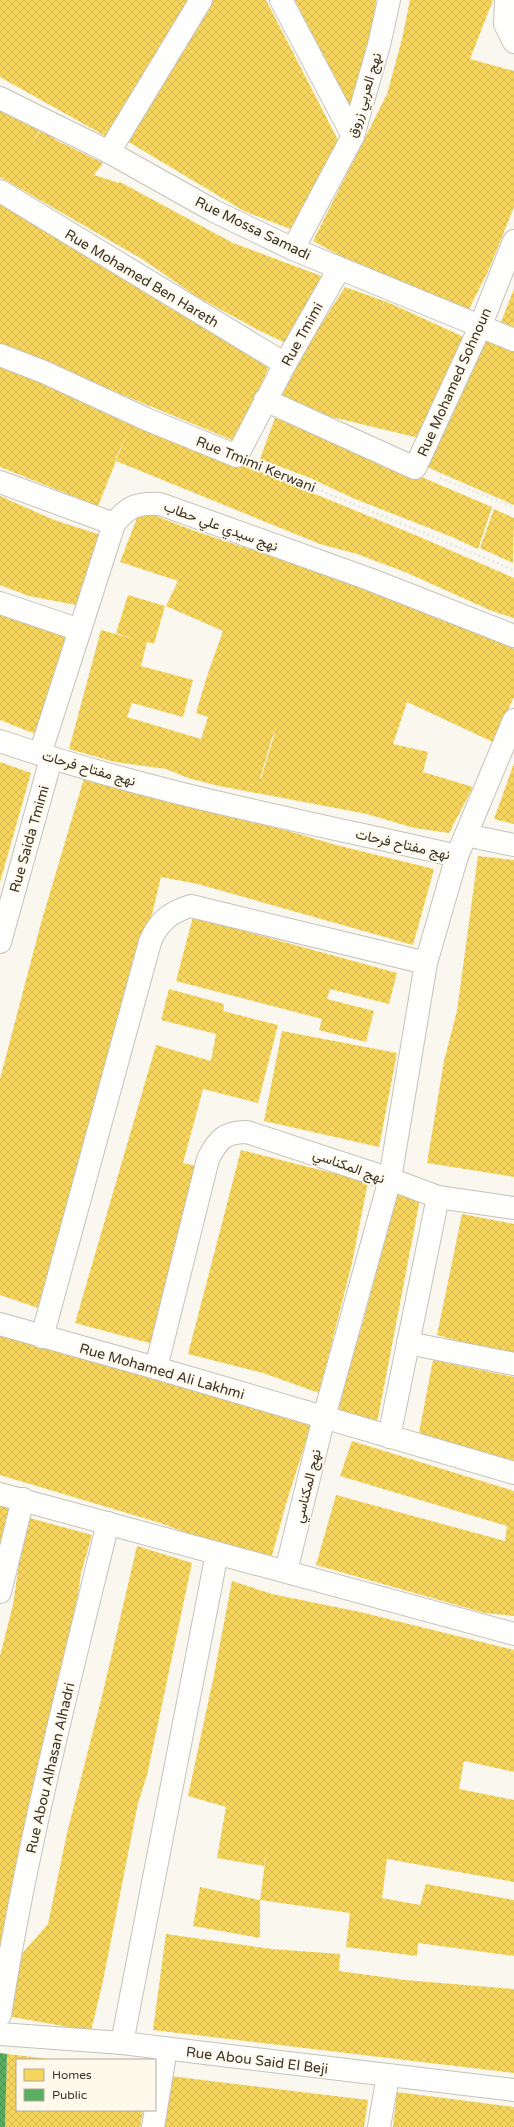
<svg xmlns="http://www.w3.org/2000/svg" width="514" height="2127" font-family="'Varela Round',Vazirmatn,sans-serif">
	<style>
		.homes { fill: url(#homes-cross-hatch); fill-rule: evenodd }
		.public { fill: url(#public-cross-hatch) }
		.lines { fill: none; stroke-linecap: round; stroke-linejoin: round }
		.minor-casing { stroke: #c5c2ba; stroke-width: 24 }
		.path { stroke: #e6e5e3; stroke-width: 2.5; stroke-dasharray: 2 3; stroke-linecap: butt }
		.minor { stroke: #fefefd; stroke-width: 22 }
		.labels { text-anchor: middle; stroke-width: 4; stroke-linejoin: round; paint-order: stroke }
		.street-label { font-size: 14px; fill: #38342b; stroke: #fef9eb }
	</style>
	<defs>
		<pattern id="homes-cross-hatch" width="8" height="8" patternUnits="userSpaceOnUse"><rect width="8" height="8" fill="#f6d55c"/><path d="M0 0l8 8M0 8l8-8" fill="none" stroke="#d4b750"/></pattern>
		<pattern id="public-cross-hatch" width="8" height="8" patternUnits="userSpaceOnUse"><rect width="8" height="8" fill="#5aae61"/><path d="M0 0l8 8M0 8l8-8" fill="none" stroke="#4b8e50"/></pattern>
	</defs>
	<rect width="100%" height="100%" fill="#faf7ef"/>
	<!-- homes -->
	<g class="homes">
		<polygon points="0,0 190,0 150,62 107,137 0,77"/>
		<polygon points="213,0 266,0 341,146 293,230 244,211 127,141 153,100 177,55"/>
		<polygon points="295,0 376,0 375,18 353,116"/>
		<polygon points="410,0 493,0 470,59 514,71 514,207 489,269 467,313 404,290 313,241 387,94 402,39"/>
		<polygon points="0,109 40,129 32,145 41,129 56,140 103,163 94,175 119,183 120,182 233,243 324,277 290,345 260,331 196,296 142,259 0,177"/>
		<polygon points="0,204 44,230 64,239 161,303 270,364 237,442 0,344"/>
		<polygon points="345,287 384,301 381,308 385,301 466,338 423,439 311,412 280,398 304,351"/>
		<polygon points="514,289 514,327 501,322"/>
		<polygon points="487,337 514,350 514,505 427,467"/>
		<path d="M0 365 420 537 514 578V618L492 611 405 572 357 554 320 544 116 461 98 506 0 467ZM127 433 116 461H115Z"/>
		<polygon points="275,418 325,436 492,507 478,549 452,537 355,499 310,478 260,459"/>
		<polygon points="0,496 54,520 104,536 81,606 29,596 0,585"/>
		<polygon points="494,509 514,518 513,563 480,548"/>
		<path d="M140 510 195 531 249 549V548L340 575 484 634 514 649V697L493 742 407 702 393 744 428 752 423 772 473 787 449 833 414 828 367 814 219 786 188 778 166 769 115 762 69 749 101 630 134 639 116 633 128 595 165 606 154 644 147 642 141 666 193 680 183 717 132 703 127 717 201 739 208 717 196 713 207 676 223 631 166 606 178 581 120 562ZM276 729 261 779H260L272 738Z"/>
		<polygon points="0,609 74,632 43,737 0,720"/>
		<polygon points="0,762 31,773 0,882"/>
		<polygon points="514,763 514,824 494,819"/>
		<polygon points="84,778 258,822 336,845 434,869 413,945 198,884 161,877 136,980 41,1309 0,1295 0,1079 41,923"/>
		<polygon points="478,856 514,860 514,1177 427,1163 444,1061 457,1011"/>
		<polygon points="193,917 397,973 389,1004 330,989 327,999 374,1011 366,1042 319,1030 322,1019 176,981"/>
		<polygon points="169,989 224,1004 223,1011 278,1025 258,1103 203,1089 183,1163 202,1167 157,1345 75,1323 156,1045 211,1061 216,1034 161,1020"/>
		<polygon points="282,1031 397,1053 379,1147 264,1121"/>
		<polygon points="241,1150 368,1182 352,1263 319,1393 263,1373 188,1354"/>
		<polygon points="397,1193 420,1199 377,1423 337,1409 363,1322"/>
		<polygon points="462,1214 514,1224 514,1353 472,1345 437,1335"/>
		<polygon points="0,1331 311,1425 286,1504 271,1559 212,1542 160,1523 0,1475"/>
		<polygon points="433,1360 514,1377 514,1465 418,1438"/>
		<polygon points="352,1441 514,1491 514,1616 485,1613 316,1565 336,1495 505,1541 507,1526 340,1476"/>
		<polygon points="0,1504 12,1507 0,1550"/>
		<polygon points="30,1518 92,1535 81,1573 74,1621 0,1965 0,1656 13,1605 20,1556"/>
		<polygon points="137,1546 192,1563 147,1775 138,1803 103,1981 91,2031 1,2015 13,1964 48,1924 67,1833 102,1696"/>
		<polygon points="232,1581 272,1594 360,1612 514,1650 514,1772 464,1761 459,1789 514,1800 514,1882 387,1859 382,1898 420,1905 426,1884 514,1900 514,1956 418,1943 417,1956 346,1947 350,1913 260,1900 260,1938 193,1926 200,1887 260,1900 267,1848 264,1866 217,1858 226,1807 188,1796 214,1675"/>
		<polygon points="166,1934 272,1949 340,1954 339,1971 405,1980 514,1989 514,2073 153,2030"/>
		<polygon points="7,2054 49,2059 17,2060 17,2110 143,2110 140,2127 5,2127"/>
		<polygon points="170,2076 368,2100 364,2127 164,2127"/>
		<polygon points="397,2092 514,2107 514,2127 393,2127"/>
	</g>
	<!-- public -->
	<polygon class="public" points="0,2053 7,2054 5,2127 0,2127"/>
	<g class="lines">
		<!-- minor casing -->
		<g class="minor-casing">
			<g id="minor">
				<polyline points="281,0 353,136"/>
				<polyline points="506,0 505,24 514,42"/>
				<polyline points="0,98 109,152 214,211 293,249 514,340"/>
				<polyline points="109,152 201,0"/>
				<polyline points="0,191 285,364"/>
				<polyline points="293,249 353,136 379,45 389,0"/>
				<polyline points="0,355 44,372 146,419 237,456 285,364 339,269"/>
				<polyline points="265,400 415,468 480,327 514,241"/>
				<polyline points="0,482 114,524"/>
				<polyline points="0,603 80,630"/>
				<path d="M0 741C148 792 304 821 457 856"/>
				<path d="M40 754 114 524C128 506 137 503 160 504L369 579 514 636"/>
				<polyline points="466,835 514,845"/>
				<polyline points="0,942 51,759"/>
				<polyline points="0,1324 156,1368 514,1473"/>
				<path d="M42 1337 150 942C158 922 170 912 191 906L426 963"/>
				<polyline points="408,1343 514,1364"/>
				<path d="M156 1368 208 1159C218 1139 225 1132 247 1132L390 1179 438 1197 514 1208"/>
				<polyline points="389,1437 438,1197"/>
				<polyline points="0,1494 514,1634"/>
				<polyline points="286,1571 324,1417 390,1179 426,963 457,856 514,720"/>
				<polyline points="0,1592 23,1499"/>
				<path d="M0 2015C26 1849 68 1686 108 1523"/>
				<polyline points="0,2034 122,2043 514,2090"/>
				<polyline points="122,2043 217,1553"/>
				<polyline points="153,2127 166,2049"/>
				<polyline points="379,2127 388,2076"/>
			</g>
		</g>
		<!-- path -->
		<g class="path">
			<polyline points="261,466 514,570"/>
			<polyline points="440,478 514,507"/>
		</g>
		<!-- minor -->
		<use href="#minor" class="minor"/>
	</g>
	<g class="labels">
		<!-- street labels -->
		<g class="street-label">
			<text transform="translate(364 95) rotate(-73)" y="5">نهج العربي زروق</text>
			<text transform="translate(253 228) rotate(26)" y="5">Rue Mossa Samadi</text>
			<text transform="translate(142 278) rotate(31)" y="5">Rue Mohamed Ben Hareth</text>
			<text transform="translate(302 334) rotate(-61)" y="5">Rue Tmimi</text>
			<text transform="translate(454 382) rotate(-66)" y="5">Rue Mohamed Sohnoun</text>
			<text transform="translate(256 464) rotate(22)" y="5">Rue Tmimi Kerwani</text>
			<text transform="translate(221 526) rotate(20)" y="5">نهج سيدي علي حطاب</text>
			<text transform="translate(89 768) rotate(16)" y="5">نهج مفتاح فرحات</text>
			<text transform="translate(29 839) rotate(-74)" y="5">Rue Saida Tmimi</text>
			<text transform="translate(403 844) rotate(13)" y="5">نهج مفتاح فرحات</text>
			<text transform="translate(349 1166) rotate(20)" y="5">نهج المكناسي</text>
			<text transform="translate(162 1371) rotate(16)" y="5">Rue Mohamed Ali Lakhmi</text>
			<text transform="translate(307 1486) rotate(-76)" y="5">نهج المكناسي</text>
			<text transform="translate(50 1768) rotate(-77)" y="5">Rue Abou Alhasan Alhadri</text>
			<text transform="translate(257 2060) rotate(7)" y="5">Rue Abou Said El Beji</text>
		</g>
	</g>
	<!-- legend -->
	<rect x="16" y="2059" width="140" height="52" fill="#fef9eb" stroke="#afaa9e"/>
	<rect x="24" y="2069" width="20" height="12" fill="#f6d55c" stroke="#afaa9e"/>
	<text x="52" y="2079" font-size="12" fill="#38342b">Homes</text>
	<rect x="24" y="2089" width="20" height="12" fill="#5aae61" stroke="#afaa9e"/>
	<text x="52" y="2099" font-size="12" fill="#38342b">Public</text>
</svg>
